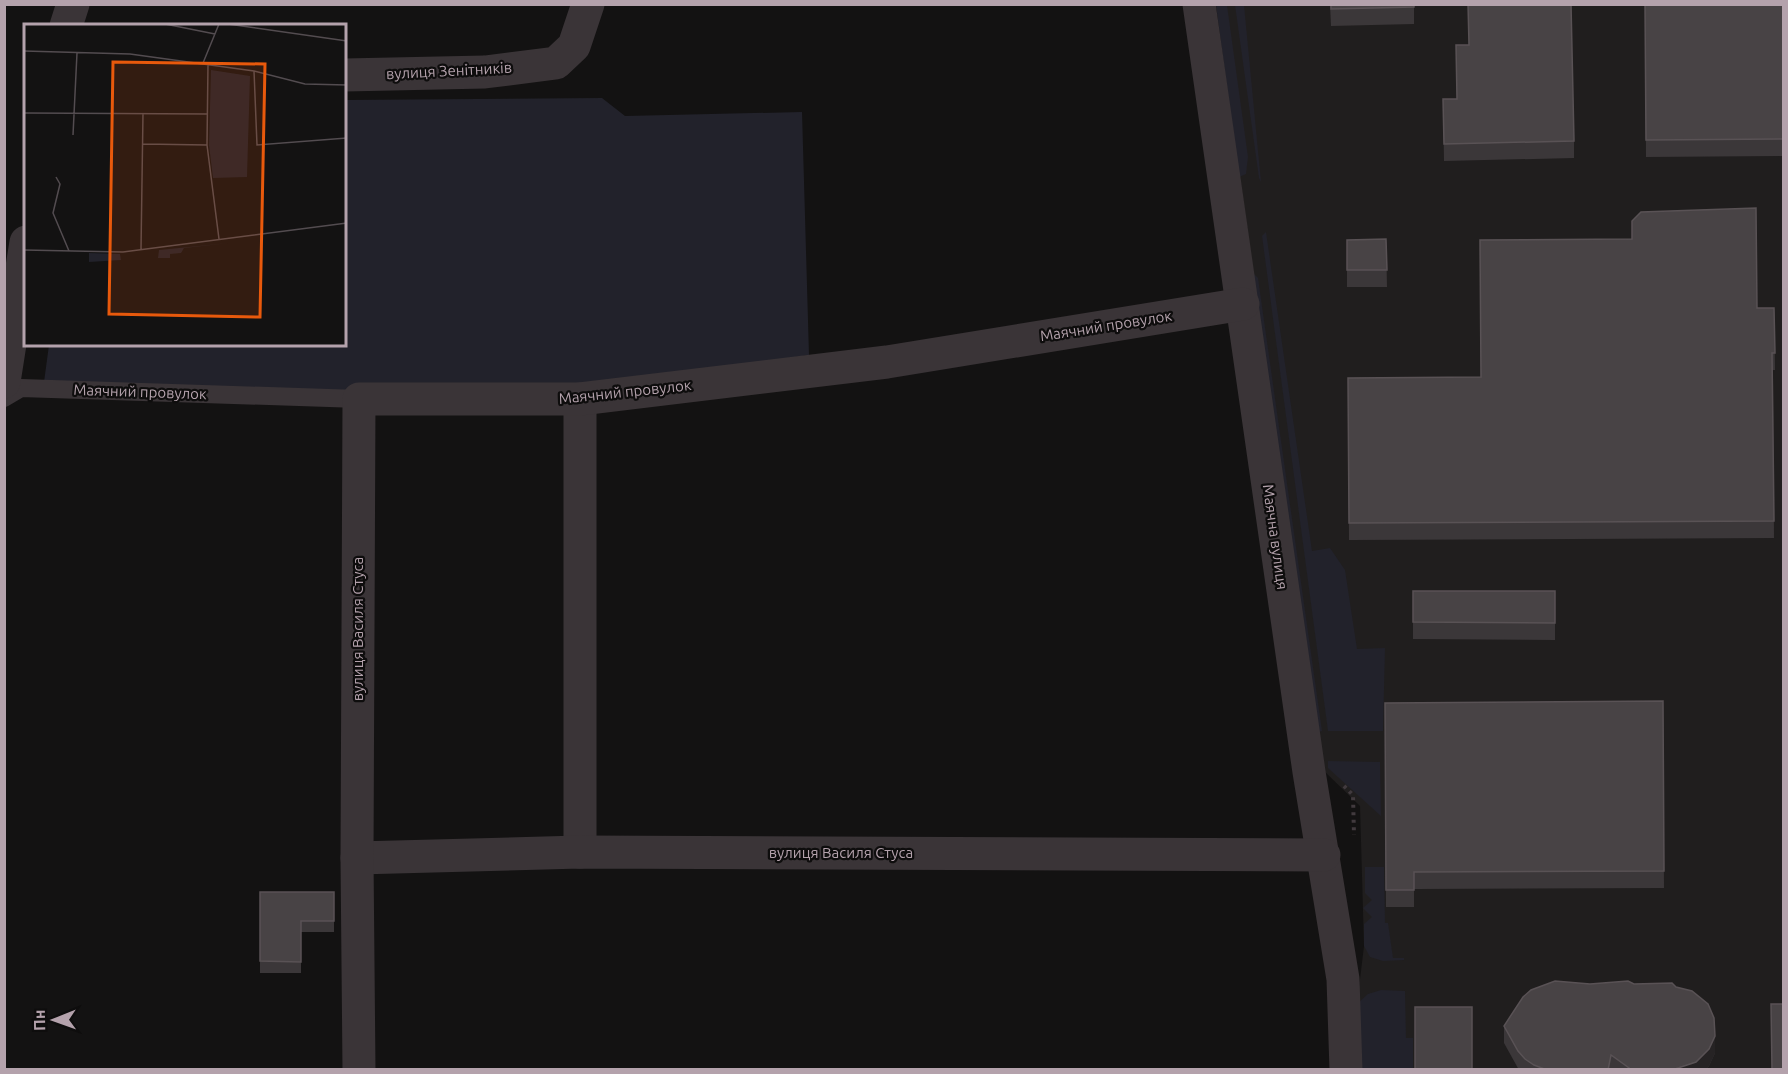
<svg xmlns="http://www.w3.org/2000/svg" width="1788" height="1074" font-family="Ubuntu,sans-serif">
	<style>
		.built { fill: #201e1e }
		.green { fill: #22222b }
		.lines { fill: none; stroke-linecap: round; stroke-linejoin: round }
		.path { stroke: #413a3e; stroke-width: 4; stroke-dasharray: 3 4.5; stroke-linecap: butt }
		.lane { stroke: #3a3437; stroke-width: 18 }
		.street { stroke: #3a3437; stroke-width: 33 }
		.wall { fill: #3b3739 }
		.shaded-wall { fill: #262324 }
		.building { fill: #484345; stroke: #595255; stroke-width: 1.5 }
		.labels { text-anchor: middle; stroke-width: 4.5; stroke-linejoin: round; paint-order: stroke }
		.street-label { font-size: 15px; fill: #b4a2ac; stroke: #0e0d0d }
		.inset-road { fill: none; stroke: #534c50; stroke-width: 1.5 }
		.view { fill: #e8590c; fill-opacity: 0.15; stroke: #e8590c; stroke-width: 3 }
		.inset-edge { fill: none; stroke: #b4a2ac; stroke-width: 3 }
	</style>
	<rect width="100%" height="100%" fill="#131212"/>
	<!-- built -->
	<polygon class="built" points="1216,5 1783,5 1783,1069 1358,1069 1357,1004 1364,946 1360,806 1323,770"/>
	<!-- green -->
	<g class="green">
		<polygon points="1216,5 1227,5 1248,157 1246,174 1239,177"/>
		<polygon points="1235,5 1244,5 1261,182 1259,178"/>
		<polygon points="602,98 625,116 802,112 809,355 577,388 365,391 44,382 49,345 345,345 345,100"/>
		<polygon points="1266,232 1312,551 1330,548 1345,570 1357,649 1385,648 1383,731 1328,731 1262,236"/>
		<polygon points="1253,273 1258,278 1322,731 1318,732"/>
		<polygon points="1328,761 1380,762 1381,816 1328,768"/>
		<polygon points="1365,867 1384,867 1385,923 1388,923 1393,958 1404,958 1404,960 1383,961 1370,957 1364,946 1364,924 1372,917 1363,908 1372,900 1365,893"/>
		<polygon points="1381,990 1405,991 1406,1038 1413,1038 1413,1069 1358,1069 1357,1004 1368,994"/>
	</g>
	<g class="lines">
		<!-- path -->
		<polyline class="path" points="1344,786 1353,795 1354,835"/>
		<!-- lane -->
		<polyline class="lane" points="4,398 21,388 359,399"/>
		<!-- street -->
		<g class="street">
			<polyline points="1199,4 1309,772 1343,979 1346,1070"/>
			<polyline points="66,26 73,4"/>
			<polyline points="345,75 485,72 556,63 574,46 588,4"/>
			<polyline points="4,382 26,242"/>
			<polyline points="580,852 580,399"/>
			<polyline points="357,858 580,852 1324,855"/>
			<polyline points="359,1070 357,858 359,399 580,399 887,362 1243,304"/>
		</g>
	</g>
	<!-- wall -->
	<g class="wall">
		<polygon points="1330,4 1414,4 1414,24 1331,26"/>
		<polygon points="1645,4 1784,4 1784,156 1646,157"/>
		<polygon points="1456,45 1469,45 1574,141 1574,158 1444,161 1443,99 1457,99"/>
		<polygon points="1386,239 1387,287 1347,287 1347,240"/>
		<polygon points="1757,308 1774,308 1775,370 1773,370 1774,538 1349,540 1348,378 1481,377"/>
		<polygon points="1413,591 1555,591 1555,640 1413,639"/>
		<polygon points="1663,701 1664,888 1414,889 1414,907 1386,907 1385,703"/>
		<polygon points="260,892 334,892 334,932 301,932 301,973 260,973"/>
		<polygon points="1590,984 1634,984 1715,1053 1709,1066 1706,1070 1519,1070 1504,1043 1504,1026"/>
	</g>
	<!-- shaded-wall -->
	<polygon class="shaded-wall" points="1715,1036 1715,1053 1709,1066 1706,1070 1672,1070"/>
	<!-- building -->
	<g class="building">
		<polygon points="1331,4 1414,4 1414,7 1331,9"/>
		<polygon points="1468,4 1571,4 1574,141 1444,144 1443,99 1457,99 1456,45 1469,45"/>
		<polygon points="1645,4 1784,4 1784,139 1646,140"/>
		<polygon points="1756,208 1757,308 1774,308 1775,353 1772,353 1774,521 1349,523 1348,378 1481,377 1480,240 1632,239 1632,221 1641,212"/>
		<polygon points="1386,239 1387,270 1347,270 1347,240"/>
		<polygon points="1413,591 1555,591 1555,623 1413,622"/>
		<polygon points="1663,701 1664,871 1414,872 1414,890 1386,890 1385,703"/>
		<polygon points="260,892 334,892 334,921 301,921 301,962 260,961"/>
		<polygon points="1555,981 1590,984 1628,981 1634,984 1672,983 1676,987 1692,991 1708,1004 1714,1018 1715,1036 1709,1049 1696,1062 1672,1070 1632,1070 1611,1055 1608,1070 1547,1070 1534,1065 1525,1059 1518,1051 1504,1026 1523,997 1531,990"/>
		<polygon points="1771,1004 1784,1004 1784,1070 1772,1070"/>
		<rect x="1415" y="1007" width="57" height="63"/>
	</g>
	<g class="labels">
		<!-- street labels -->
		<g class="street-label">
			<text transform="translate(449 71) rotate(-3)" y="5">вулиця Зенітників</text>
			<text transform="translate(1106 326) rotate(-9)" y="5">Маячний провулок</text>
			<text transform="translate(140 392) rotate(2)" y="5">Маячний провулок</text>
			<text transform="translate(625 392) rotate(-6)" y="5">Маячний провулок</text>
			<text transform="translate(1275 537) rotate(82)" y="5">Маячна вулиця</text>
			<text transform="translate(358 629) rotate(-90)" y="5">вулиця Василя Стуса</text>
			<text x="841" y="858">вулиця Василя Стуса</text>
		</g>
	</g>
	<!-- overview -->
	<g transform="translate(24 24)">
		<rect width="322" height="322" fill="#131212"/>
		<path d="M187 46 226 52 223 153 189 154 185 121ZM205 219 160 224 157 229 146 230V234H134L135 226ZM65 229 96 230 97 236 65 238Z" fill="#22222b"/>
		<path class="inset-road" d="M141 0 191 10M204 0 323 17M0 27 106 30 230 47 281 60 323 61M179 39 195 0M184 40 183 121 195 215M230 47 233 121 323 114M0 89 184 90M49 111 53 29M119 120 183 121M32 153 36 160 29 189 45 227M117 225 119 89M0 226 99 228 323 199"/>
		<path class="view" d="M89 38 241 40 236 293 85 290Z"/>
		<rect width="322" height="322" class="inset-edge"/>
	</g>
	<!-- border -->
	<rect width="1788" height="1074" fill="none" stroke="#b4a2ac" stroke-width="12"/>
	<!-- north arrow -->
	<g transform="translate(54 1020) rotate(269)" stroke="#0e0d0d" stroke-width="4.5" paint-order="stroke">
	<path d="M0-4.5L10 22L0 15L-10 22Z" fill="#b4a2ac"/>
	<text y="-9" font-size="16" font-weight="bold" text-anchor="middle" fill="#b4a2ac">Пн</text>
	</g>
</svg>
